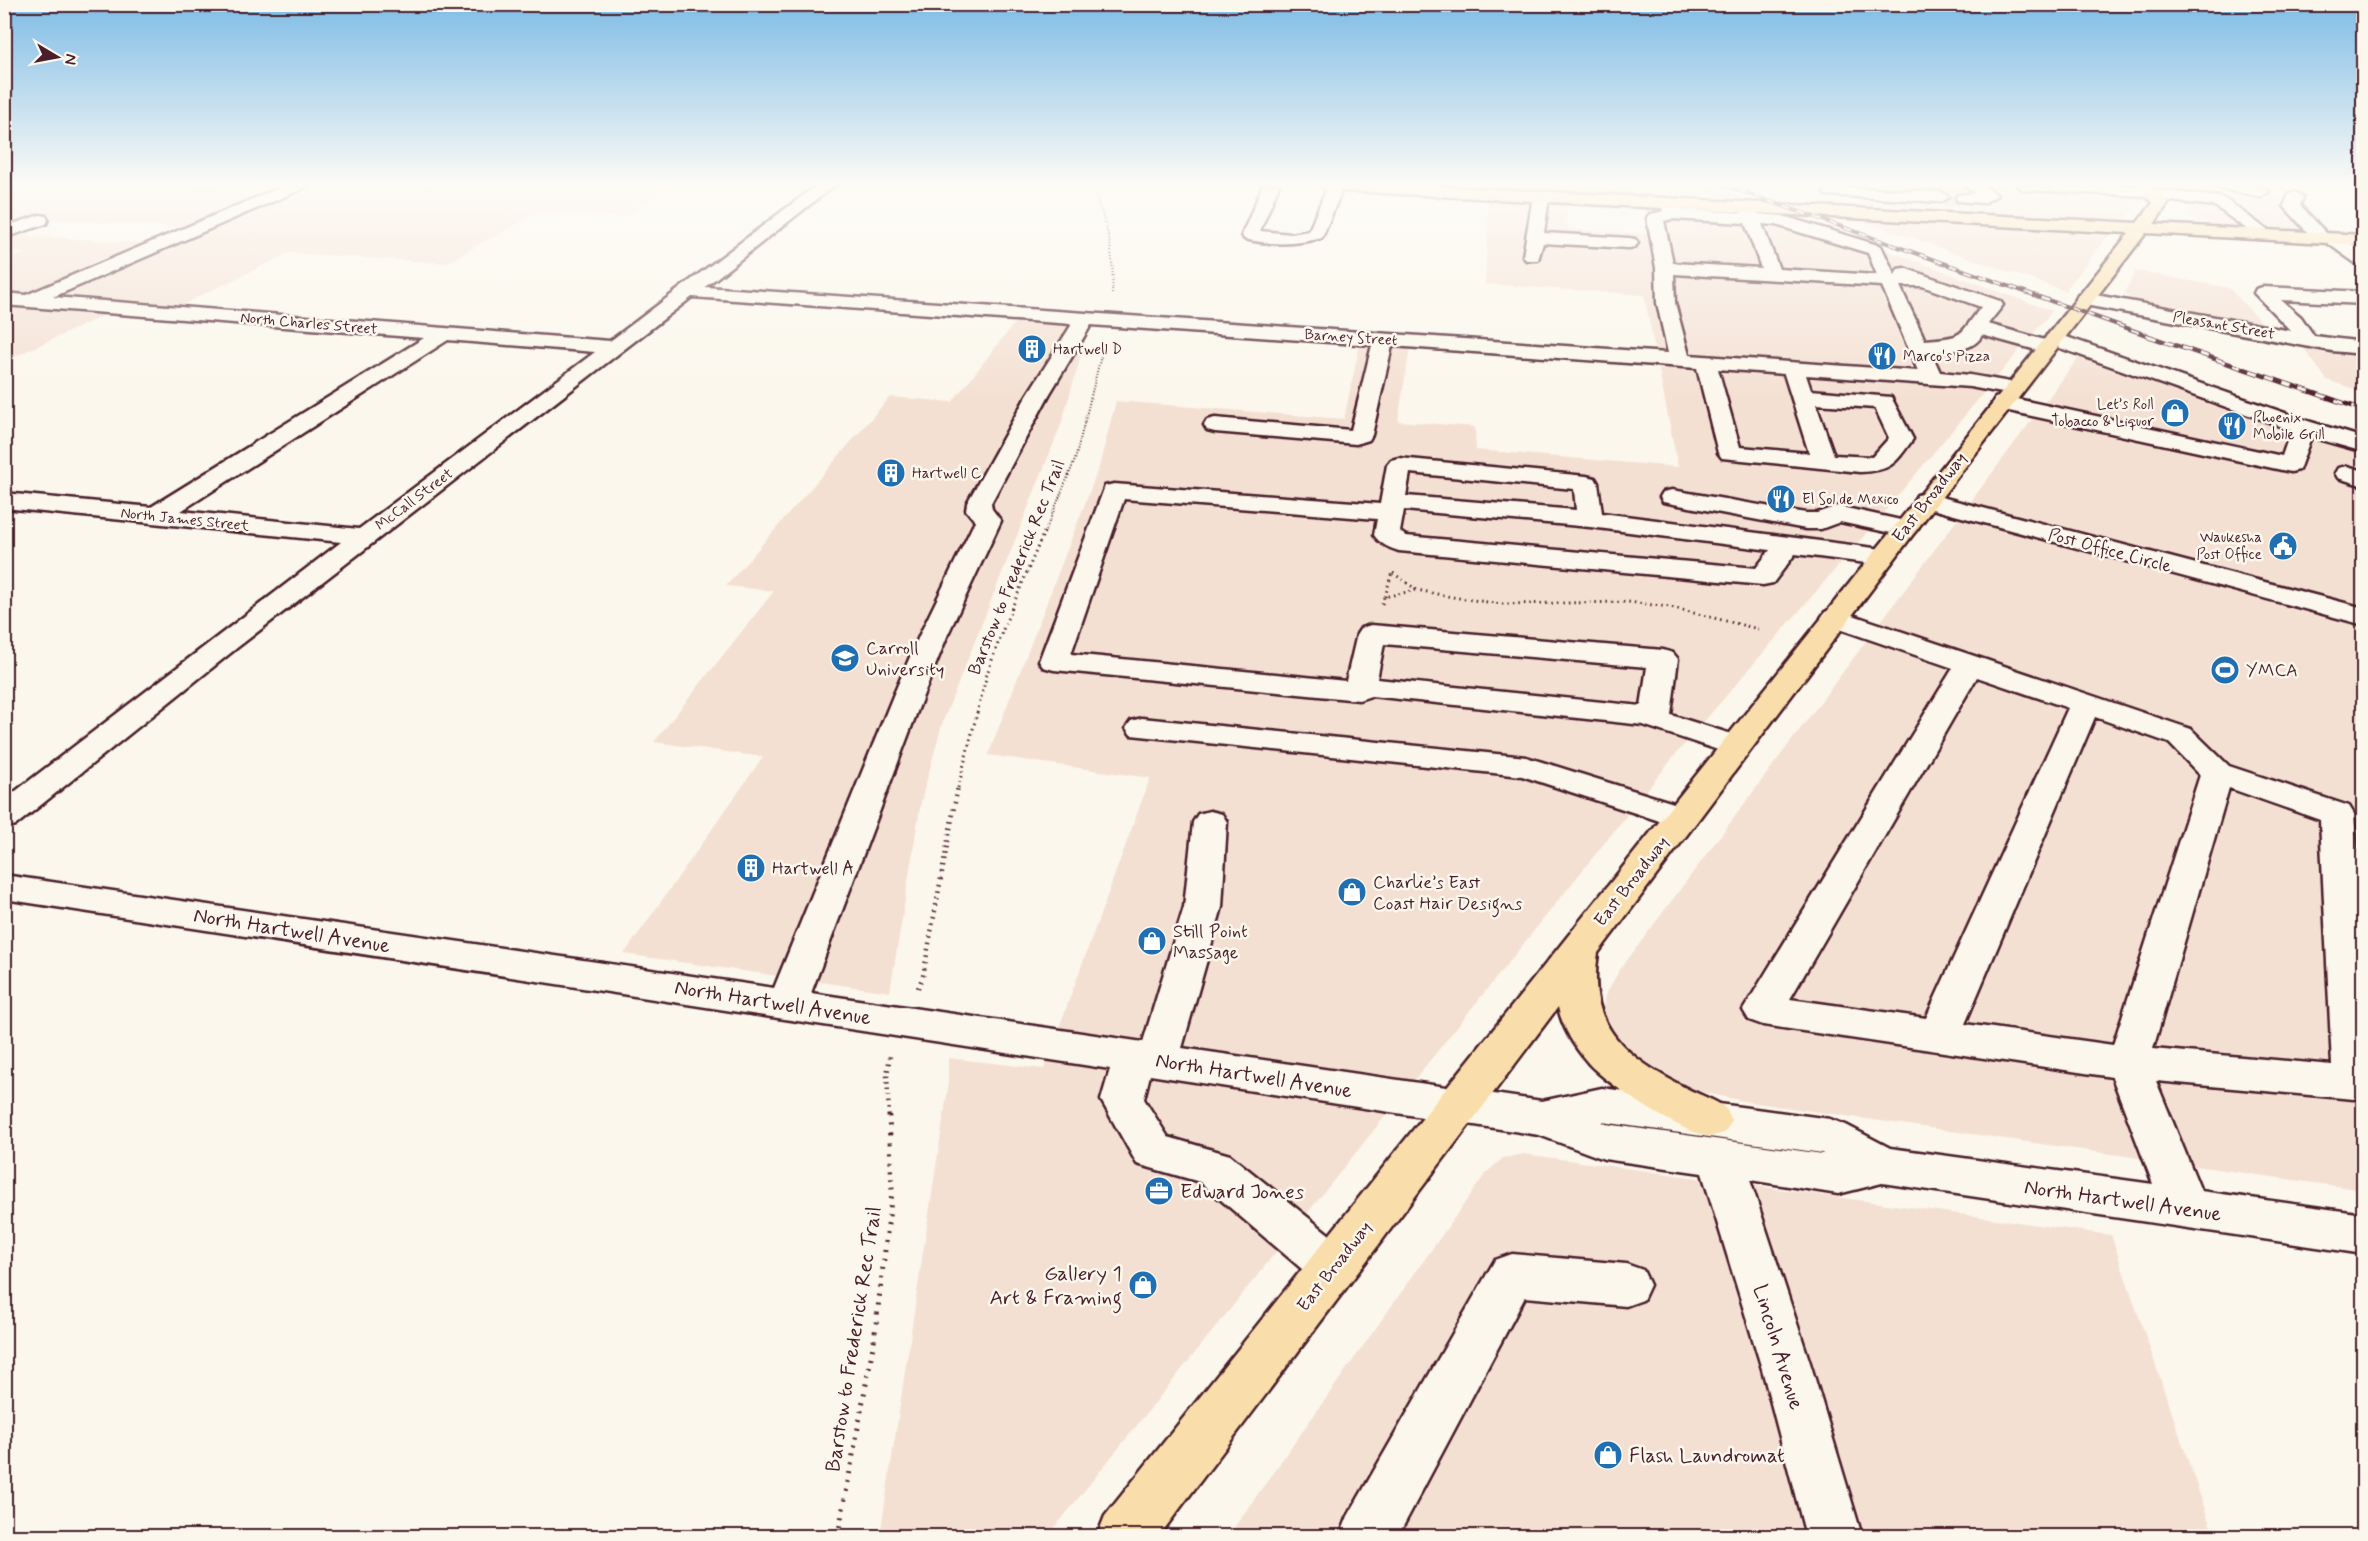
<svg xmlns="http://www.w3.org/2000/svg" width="2368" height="1541" font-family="Mynerve,sans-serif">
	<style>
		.built { fill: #f4e0d3 }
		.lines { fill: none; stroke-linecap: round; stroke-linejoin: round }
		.minor-tunnel { stroke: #d8ccc5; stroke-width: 17; stroke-dasharray: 17 9; stroke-linecap: butt }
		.minor-casing { stroke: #4a1f2b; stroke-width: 5 }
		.major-casing { stroke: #4a1f2b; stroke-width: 5 }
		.path-far3 { stroke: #4a1f2b; stroke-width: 2; stroke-dasharray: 1 2; stroke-linecap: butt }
		.path-far2 { stroke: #4a1f2b; stroke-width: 3; stroke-dasharray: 1.5 4; stroke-linecap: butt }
		.path-far1 { stroke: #4a1f2b; stroke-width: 4.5; stroke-dasharray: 1.5 5; stroke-linecap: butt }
		.path { stroke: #4a1f2b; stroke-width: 5; stroke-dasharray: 2 7; stroke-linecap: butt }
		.minor { fill: #fbf7ec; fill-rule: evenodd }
		.major { fill: #f9deab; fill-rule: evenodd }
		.rail-far1-casing { stroke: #4a1f2b; stroke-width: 4 }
		.rail-casing { stroke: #4a1f2b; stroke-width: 4.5 }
		.rail-far1 { stroke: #fbf7ec; stroke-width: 2; stroke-dasharray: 8; stroke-linecap: butt }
		.rail { stroke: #fbf7ec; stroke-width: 3; stroke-dasharray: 9; stroke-linecap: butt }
		.labels { text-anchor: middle; stroke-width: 5; stroke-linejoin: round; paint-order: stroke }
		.far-street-label { font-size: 15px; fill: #4a1f2b; stroke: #fbf7ec }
		.far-poi-label { font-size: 15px; fill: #4a1f2b; stroke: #fbf7ec; text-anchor: start }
		.street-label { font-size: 18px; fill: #4a1f2b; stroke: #fbf7ec }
		.poi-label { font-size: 18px; fill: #4a1f2b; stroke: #fbf7ec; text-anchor: start }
		.near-street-label { font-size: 21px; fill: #4a1f2b; stroke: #fbf7ec }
		.near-poi-label { font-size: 21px; fill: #4a1f2b; stroke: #fbf7ec; text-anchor: start }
	</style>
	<rect width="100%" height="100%" fill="#fbf7ec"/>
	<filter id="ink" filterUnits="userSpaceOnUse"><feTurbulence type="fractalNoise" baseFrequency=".0167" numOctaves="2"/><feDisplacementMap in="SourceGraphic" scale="12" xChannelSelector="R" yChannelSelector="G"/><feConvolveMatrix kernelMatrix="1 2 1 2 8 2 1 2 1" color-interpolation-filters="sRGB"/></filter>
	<g filter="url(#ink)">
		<!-- built -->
		<g class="built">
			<polygon points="5,185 674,185 622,217 539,212 446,263 289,253 177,307 131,303 5,361 4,305 26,296 5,294 5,261 25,253 5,251 5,240 17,235 174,245 210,229 34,218 11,226 5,226"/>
			<polygon points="1531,185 1708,185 2052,311 1864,536 1676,754 1048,1536 880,1536 948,1088 948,1058 1044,1069 1150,778 988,755 1099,467 1116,401 1344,419 1360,344 1410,347 1398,421 1475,427 1476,450 1678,467 1644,295 1485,284 1489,197 1565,202 1568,229 1649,234 1642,198 1544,192 1536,190"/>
			<polygon points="1844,185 2127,185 2142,200 2105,240 2065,291 1860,220 1868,220"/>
			<polygon points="2165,185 2305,185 2309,188 2261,186 2326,232 2228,227 2199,222 2188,216 2192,208 2189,203"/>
			<polygon points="2136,271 2229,288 2264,325 2133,300 2124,293"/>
			<polygon points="1018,319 1090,324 1061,425 942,724 921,802 890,992 624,954 763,757 654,742 774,591 726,586 890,397 952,402"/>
			<polygon points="2088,345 2363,454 2363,1190 1748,1102 1697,1091 1649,1069 1623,1053 1602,1017 1605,996 1619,971"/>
			<polygon points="2303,347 2326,352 2363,354 2363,392 2327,380"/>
			<polygon points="1524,1154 2111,1235 2214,1536 1228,1536 1486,1173 1503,1158"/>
		</g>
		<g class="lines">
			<!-- minor-tunnel -->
			<polyline class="minor-tunnel" points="1941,197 1964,198"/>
			<!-- minor casing -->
			<g class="minor-casing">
				<g id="minor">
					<path d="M286 185H307L304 188 53 297 610 341 817 185H835L705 287 1668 353 1657 303 1656 268 1647 218 1649 215 1663 211 1661 204 1669 199 1675 201 1679 209 1742 213 1740 208 1748 203 1754 205 1758 214 1783 216 1881 246 1895 275 1898 269 1904 268 2000 301 2003 305 1988 324 2045 340 2047 335H2061L2311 422 2364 438V452L2311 437 2299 470 2291 472 1995 408 1992 403 1995 398 2003 396 2282 456 2291 430 2057 347 2054 351 2047 353 1982 335C1974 352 1947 351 1931 352L1940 372 1970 375 2021 384 2024 389 2021 394 2013 395 1970 387 1806 375 1811 390 1891 397 1913 439C1895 464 1891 471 1860 472L1722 458 1718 453 1697 368 1392 346 1372 435 1369 440 1356 444 1215 432 1207 430 1204 425 1207 420 1215 418 1351 430 1372 345 1091 325 1049 395 991 503 992 509 1001 521 948 634 923 696 811 993 1143 1042 1184 907 1193 822 1198 814 1210 811 1222 814 1227 822 1222 907 1182 1048 1542 1101 1602 1088 1830 1119 1846 1125 1890 1148 2153 1184 2112 1077 1763 1025 1749 1020 1743 1010 1953 668 1825 624 1821 618 1825 612 1835 609 2191 729 2229 766 2349 806 2354 814 2364 934V1096L2354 1099 2156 1081 2201 1191 2364 1214V1254L1882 1183 1838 1194 1750 1180 1812 1369 1862 1536H1806L1762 1369 1702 1173 1604 1159 1539 1135 1150 1075 1144 1099 1168 1137 1230 1155 1350 1251 1357 1266 1350 1281 1333 1287 1316 1281 1200 1182 1137 1164 1101 1100 1110 1069 4 899V875L774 988 893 696 920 634 975 521 966 510 967 503 1027 395 1072 324 692 297 238 647 16 825 4 828V800L341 542 4 508V493L151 507 424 338 4 305V293L26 295ZM1672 219 1745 223 1761 268 1673 263 1664 221ZM1762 224 1776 225 1868 253 1877 275 1779 269ZM1674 274 1882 286 1918 371 1689 355 1675 303ZM1900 286H1922L1981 307C1958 337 1965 337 1925 340ZM448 340 595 352 359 529 181 511ZM1718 369 1784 374 1809 453 1740 447ZM1816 404 1875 408 1889 438 1872 457 1834 455ZM1977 677 2068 708 1926 1018 1790 999ZM2095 717 2169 743 2200 775 2113 1045 1965 1024ZM2229 788 2320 820 2332 1065 2153 1049ZM1602 1122 1822 1153 1823 1154 1606 1124Z"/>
					<path d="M1263 185H1279L1260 231 1291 234 1309 231 1328 185H1344L1322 238C1296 245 1270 245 1244 239L1242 235Z"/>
					<polygon points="1965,185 1984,185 1997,195 1984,203 1958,201 1956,198 1958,195 1975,193"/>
					<polygon points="2016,185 2149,186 2156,190 2219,197 2225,199 2274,235 2272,239 2260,239 2215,206 2153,199 2146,196 2024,190"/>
					<polygon points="2215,185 2248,185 2267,189 2269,192 2261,197 2218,188"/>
					<polygon points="1832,187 1941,192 1949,197 1941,202 1826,195 1824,192"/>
					<polygon points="1541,192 1549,197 1544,233 1629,238 1635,239 1638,243 1635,247 1629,248 1543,243 1538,260 1526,260 1523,256 1533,197"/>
					<polygon points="2295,192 2303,197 2300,205 2327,234 2337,234 2364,253 2364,266 2358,265 2326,242 2316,242 2284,206 2289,194"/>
					<polygon points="40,215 46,216 48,220 46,224 4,238 4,227"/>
					<polygon points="2263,287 2364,292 2364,304 2281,300 2301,317 2314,336 2364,342 2364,354 2332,351 2085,305 2078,303 2076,299 2078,295 2085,293 2291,331 2254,293 2256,289"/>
					<path d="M1399 458 1586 476 1595 478 1598 483 1602 513 1882 549 1891 551 1895 557 1891 563 1882 565 1795 554 1773 583 1763 585 1399 551C1389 548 1380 544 1374 535L1377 519 1124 499 1071 654 1346 681 1357 634 1361 628 1371 625 1663 650 1673 653 1678 659 1671 715 1747 739 1752 746 1747 753 1736 756 1643 725 1371 696 1359 700 1054 670 1043 667 1039 661 1105 486 1114 484 1380 504 1387 465 1391 460ZM1410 473 1574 489 1576 510 1406 496ZM1404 510 1590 527 1770 550 1756 568 1406 536 1400 532ZM1384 644 1647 667 1641 706 1377 679Z"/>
					<polygon points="2347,466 2364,471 2364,486 2338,478 2335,473 2338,468"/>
					<polygon points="1672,490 1806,513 1817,513 1837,506 1914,523 1918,528 1914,533 1905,536 1840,522 1821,529 1806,529 1663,502 1660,497 1663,492"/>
					<polygon points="1926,493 2364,608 2364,625 1917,505 1914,500 1917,495"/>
					<polygon points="1142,718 1526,757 1693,809 1698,817 1693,825 1681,828 1522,776 1131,735 1126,728 1131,721"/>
					<polygon points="1512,1254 1626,1264 1643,1270 1650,1285 1643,1300 1626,1306 1525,1297 1398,1536 1340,1536 1348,1516 1495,1260"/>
				</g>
			</g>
			<!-- major casing -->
			<g class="major-casing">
				<path id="major" d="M1320 185H1415L2137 223 2153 203 2133 185H2150L2169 202 2154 224 2364 235V245L2146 233 1914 533 1598 953C1586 1028 1627 1058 1688 1089 1697 1094 1718 1101 1725 1108 1728 1110 1730 1117 1732 1120L1725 1132C1720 1134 1713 1137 1708 1136 1678 1131 1610 1086 1589 1064 1575 1048 1562 1027 1558 1007L1159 1536H1097L1105 1516 2129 233 1328 190Z"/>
			</g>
			<!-- path-far3 -->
			<g class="path-far3">
				<path d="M1092 185C1107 228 1115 248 1112 294"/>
				<polyline points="1044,534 1075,460 1102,352"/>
			</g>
			<!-- path-far2 -->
			<g class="path-far2">
				<polyline points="1393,573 1417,590 1452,597 1501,604 1628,602 1670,607 1758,629"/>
				<polyline points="1385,597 1392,572"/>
				<polyline points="1382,604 1384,597 1416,590"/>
				<polyline points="958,788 987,674 1005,624 1044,532"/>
			</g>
			<!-- path-far1 -->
			<g class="path-far1">
				<polyline points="918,988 923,976 958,786"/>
				<polyline points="889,1116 887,1075 890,1056"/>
			</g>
			<!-- path -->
			<polyline class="path" points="838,1536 874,1341 892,1192 889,1115"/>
			<!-- minor -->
			<use href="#minor" class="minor"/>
			<!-- major -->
			<use href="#major" class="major"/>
			<!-- rail-far1 casing -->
			<g class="rail-far1-casing">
				<polyline id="rail-far1" points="1724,185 2152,337"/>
			</g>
			<!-- rail casing -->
			<g class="rail-casing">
				<polyline id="rail" points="2148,336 2364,410"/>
			</g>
			<!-- rail-far1 -->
			<use href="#rail-far1" class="rail-far1"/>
			<!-- rail -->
			<use href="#rail" class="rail"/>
		</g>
	</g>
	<!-- sky -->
	<linearGradient id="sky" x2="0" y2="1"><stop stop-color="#7fbce6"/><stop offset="0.46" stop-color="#fdfbf6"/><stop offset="1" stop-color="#fdfbf6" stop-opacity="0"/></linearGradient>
	<rect width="2368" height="401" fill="url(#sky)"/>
	<!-- icons -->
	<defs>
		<g id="building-disc" transform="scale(1.5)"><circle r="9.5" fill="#1f6fb2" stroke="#fbf7ec"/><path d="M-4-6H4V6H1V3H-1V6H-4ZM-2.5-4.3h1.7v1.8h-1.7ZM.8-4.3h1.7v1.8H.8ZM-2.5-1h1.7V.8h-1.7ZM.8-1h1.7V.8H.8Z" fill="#fff"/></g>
		<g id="restaurant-disc" transform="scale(1.5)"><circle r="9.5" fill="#1f6fb2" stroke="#fbf7ec"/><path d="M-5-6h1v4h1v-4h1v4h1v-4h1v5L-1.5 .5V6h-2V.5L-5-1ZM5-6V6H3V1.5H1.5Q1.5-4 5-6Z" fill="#fff"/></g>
		<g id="shop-disc" transform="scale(1.5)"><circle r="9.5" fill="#1f6fb2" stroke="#fbf7ec"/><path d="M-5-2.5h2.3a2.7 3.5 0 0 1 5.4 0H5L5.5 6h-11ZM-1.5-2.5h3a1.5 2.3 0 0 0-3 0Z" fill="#fff"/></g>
		<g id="civic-disc" transform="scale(1.5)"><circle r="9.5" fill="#1f6fb2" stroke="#fbf7ec"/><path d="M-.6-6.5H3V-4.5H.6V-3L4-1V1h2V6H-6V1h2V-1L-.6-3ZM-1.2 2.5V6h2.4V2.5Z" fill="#fff"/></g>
		<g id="university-disc" transform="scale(1.5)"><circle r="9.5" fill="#1f6fb2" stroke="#fbf7ec"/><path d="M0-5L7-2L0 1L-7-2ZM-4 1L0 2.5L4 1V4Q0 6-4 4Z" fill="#fff"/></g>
		<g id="stadium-disc" transform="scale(1.5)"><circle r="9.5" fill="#1f6fb2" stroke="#fbf7ec"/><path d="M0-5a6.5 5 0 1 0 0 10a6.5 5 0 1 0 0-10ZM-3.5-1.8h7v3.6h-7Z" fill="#fff"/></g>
		<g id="office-disc" transform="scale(1.5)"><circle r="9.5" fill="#1f6fb2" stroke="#fbf7ec"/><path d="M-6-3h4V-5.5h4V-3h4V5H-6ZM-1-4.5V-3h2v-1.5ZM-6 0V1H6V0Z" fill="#fff"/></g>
	</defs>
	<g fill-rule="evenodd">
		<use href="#building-disc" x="1032" y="349"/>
		<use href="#restaurant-disc" x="1882" y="356"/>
		<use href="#shop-disc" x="2175" y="413"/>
		<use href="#restaurant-disc" x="2232" y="426"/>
		<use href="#building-disc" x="891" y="473"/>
		<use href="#restaurant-disc" x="1781" y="499"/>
		<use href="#civic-disc" x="2283" y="546"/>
		<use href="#university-disc" x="845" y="658"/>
		<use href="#stadium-disc" x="2225" y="670"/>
		<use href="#building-disc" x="751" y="868"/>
		<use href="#shop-disc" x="1352" y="892"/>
		<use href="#shop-disc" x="1152" y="941"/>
		<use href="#office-disc" x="1159" y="1191"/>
		<use href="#shop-disc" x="1143" y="1285"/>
		<use href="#shop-disc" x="1608" y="1455"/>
	</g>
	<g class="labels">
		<!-- far-street labels -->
		<g class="far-street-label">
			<text transform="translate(309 323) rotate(5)" y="5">North Charles Street</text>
			<text transform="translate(2224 325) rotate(10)" y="5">Pleasant Street</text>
			<text transform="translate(1351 337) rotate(4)" y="5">Barney Street</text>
			<text transform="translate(414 499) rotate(-37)" y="5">McCall Street</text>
			<text transform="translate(185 519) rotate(6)" y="5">North James Street</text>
		</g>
		<!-- far-poi labels -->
		<g class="far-poi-label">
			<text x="1053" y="354">Hartwell D</text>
			<text x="1903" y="361">Marco's Pizza</text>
			<text x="2154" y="409" text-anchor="end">Let’s Roll<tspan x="2154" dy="17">Tobacco &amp; Liquor</tspan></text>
			<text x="2253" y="422">Phoenix<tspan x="2253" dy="17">Mobile Grill</tspan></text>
			<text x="912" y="478">Hartwell C</text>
			<text x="1802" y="504">El Sol de Mexico</text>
			<text x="2262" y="542" text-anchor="end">Waukesha<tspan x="2262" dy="17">Post Office</tspan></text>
		</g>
		<!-- street labels -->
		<g class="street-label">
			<text transform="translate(1929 497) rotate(-52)" y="6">East Broadway</text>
			<text transform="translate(2110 550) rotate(15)" y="6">Post Office Circle</text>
			<text transform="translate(1016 567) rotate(-68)" y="6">Barstow to Frederick Rec Trail</text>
			<text transform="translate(1631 881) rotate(-52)" y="6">East Broadway</text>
			<text transform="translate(1334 1266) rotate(-52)" y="6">East Broadway</text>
		</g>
		<!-- poi labels -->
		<g class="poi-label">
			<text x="866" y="654">Carroll<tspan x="866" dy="21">University</tspan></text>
			<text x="2246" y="676">YMCA</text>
			<text x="772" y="874">Hartwell A</text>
			<text x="1373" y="888">Charlie’s East<tspan x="1373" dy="21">Coast Hair Designs</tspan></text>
			<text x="1173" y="937">Still Point<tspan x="1173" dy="21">Massage</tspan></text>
		</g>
		<!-- near-street labels -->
		<g class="near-street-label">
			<text transform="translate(292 930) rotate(9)" y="7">North Hartwell Avenue</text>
			<text transform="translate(773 1002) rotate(9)" y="7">North Hartwell Avenue</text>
			<text transform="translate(1254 1075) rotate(9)" y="7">North Hartwell Avenue</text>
			<text transform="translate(2123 1200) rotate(8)" y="7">North Hartwell Avenue</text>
			<text transform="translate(853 1339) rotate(-81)" y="7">Barstow to Frederick Rec Trail</text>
			<text transform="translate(1779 1347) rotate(73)" y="7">Lincoln Avenue</text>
		</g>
		<!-- near-poi labels -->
		<g class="near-poi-label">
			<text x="1180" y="1198">Edward Jones</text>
			<text x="1122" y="1280" text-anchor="end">Gallery 1<tspan x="1122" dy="24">Art &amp; Framing</tspan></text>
			<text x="1629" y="1462">Flash Laundromat</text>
		</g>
	</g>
	<!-- margin -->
	<rect width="2368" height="1541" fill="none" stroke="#fbf7ec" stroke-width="24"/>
	<rect x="12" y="12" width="2344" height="1517" fill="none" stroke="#4a1f2b" stroke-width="2" filter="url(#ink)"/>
	<!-- north arrow -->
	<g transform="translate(57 57) rotate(100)" stroke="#fbf7ec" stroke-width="4.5" paint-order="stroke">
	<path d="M0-4.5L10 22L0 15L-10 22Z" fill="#4a1f2b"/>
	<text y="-9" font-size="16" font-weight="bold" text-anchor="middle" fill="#4a1f2b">N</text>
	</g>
</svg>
